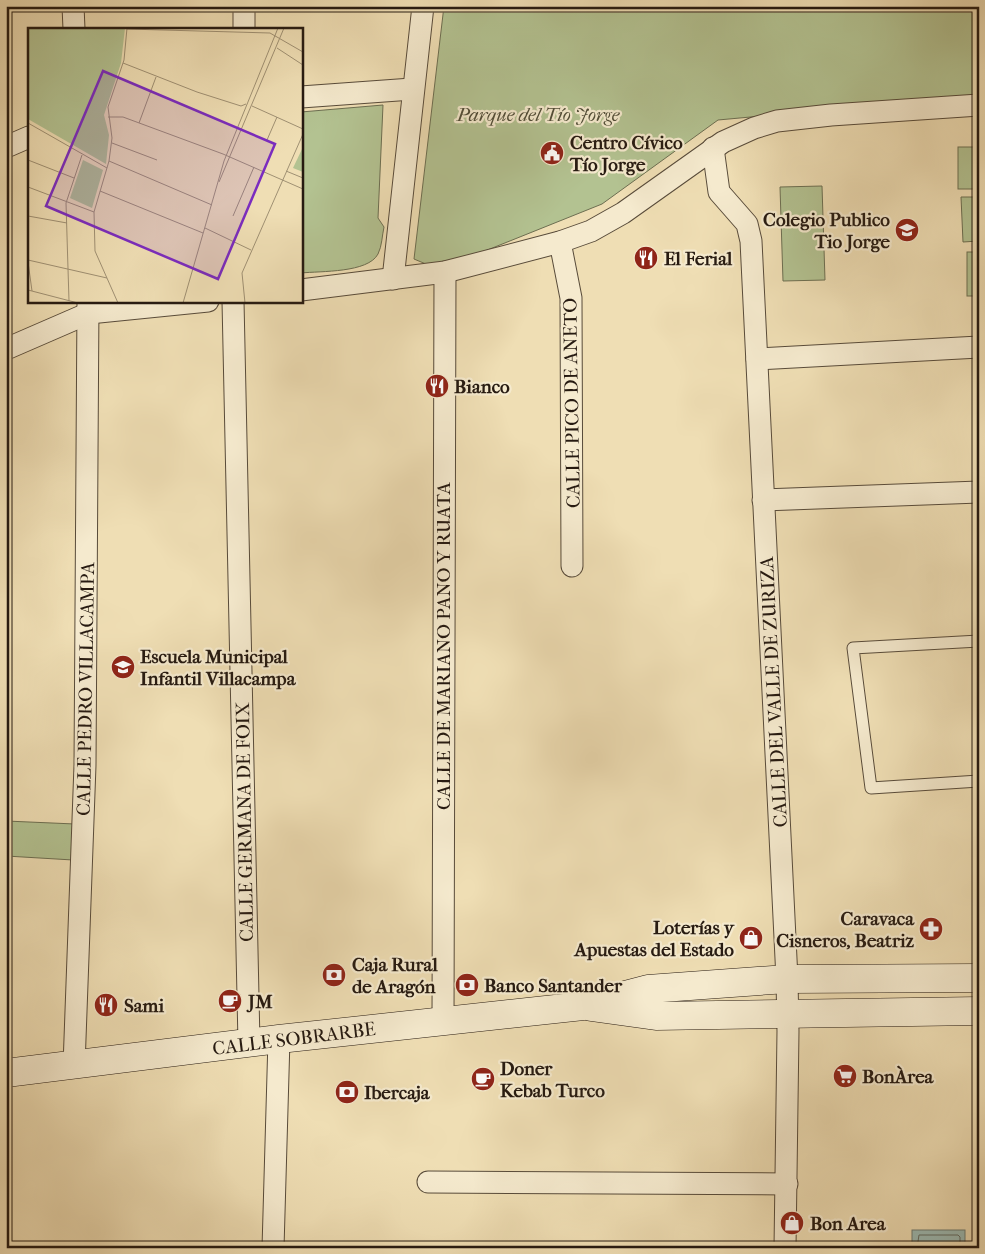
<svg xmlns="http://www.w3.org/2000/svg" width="985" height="1254" font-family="'IM FELL French Canon',serif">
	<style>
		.green { fill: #b3c291; stroke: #6c6e51 }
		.water { fill: #9cbbb5; stroke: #6d7b73 }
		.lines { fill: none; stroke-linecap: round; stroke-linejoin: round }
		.shore { stroke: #616a63; stroke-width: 1 }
		.lane-casing { stroke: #584b3a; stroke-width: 13 }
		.street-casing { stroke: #584b3a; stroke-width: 23 }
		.secondary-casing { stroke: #261a11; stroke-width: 29 }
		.lane { stroke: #f5eace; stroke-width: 11 }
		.street { stroke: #f5eace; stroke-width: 21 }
		.secondary { stroke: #f5eace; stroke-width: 28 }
		.labels { text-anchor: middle; stroke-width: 4.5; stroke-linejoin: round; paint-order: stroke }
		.park-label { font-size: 19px; font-style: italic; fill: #504c37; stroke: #f5eace }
		.poi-label { font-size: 19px; font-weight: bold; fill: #261a11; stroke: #f5eace; text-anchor: start }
		.street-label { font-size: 19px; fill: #261a11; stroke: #f5eace }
		.inset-road { fill: none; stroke: #9f9073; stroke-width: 1 }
		.view { fill: #7b2cbf; fill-opacity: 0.15; stroke: #7b2cbf; stroke-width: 2.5 }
		.inset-edge { fill: none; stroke: #261a11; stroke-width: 2.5 }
	</style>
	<rect width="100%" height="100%" fill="#efdeb4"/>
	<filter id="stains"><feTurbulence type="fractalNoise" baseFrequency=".004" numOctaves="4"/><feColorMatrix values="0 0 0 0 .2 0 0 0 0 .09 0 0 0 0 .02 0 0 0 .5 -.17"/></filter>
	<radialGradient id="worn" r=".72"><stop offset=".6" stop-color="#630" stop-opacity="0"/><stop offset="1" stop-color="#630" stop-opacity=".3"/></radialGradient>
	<!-- green -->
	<g class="green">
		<polygon points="444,6 979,6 979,96 718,120 602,204 460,261 433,267 414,259"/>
		<path d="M383 105 378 218 384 227C382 236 382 246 378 254 368 273 321 271 301 273V112Z"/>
		<rect x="958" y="147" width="21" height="42"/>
		<polygon points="822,186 825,280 783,281 780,187"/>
		<polygon points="961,197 979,197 979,241 963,242"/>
		<rect x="967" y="252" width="12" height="44"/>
		<polygon points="6,821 75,824 73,860 6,856"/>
	</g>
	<!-- water -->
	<rect class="water" x="912" y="1230" width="53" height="18"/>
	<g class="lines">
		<!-- shore -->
		<polyline class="shore" points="917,1248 919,1235 958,1235 960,1237 960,1248"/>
		<!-- lane casing -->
		<g class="lane-casing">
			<polyline id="lane" points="979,641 853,648 871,788 979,781"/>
		</g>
		<!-- street casing -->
		<g class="street-casing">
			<g id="street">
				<polyline points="73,6 74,29"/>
				<polyline points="244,6 244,29"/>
				<polyline points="301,97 412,89"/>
				<polyline points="6,147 29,137"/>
				<polyline points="713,148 719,192 747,224 751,241 787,979 788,1031 785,1248"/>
				<polyline points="560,242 571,298 572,566"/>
				<polyline points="393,279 423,6"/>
				<polyline points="301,290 445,272 560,242 591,231 623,213 723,142 754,128 777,121 831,115 979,105"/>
				<polyline points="233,301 249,1043"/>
				<polyline points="6,349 89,313 208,301"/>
				<polyline points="757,359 979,347"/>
				<polyline points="763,500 979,492"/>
				<polyline points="443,1021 445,272"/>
				<polyline points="74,1066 85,765 88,301"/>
				<polyline points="428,1182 787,1184"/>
				<polyline points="273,1248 279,1039"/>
			</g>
		</g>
		<!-- secondary casing -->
		<g class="secondary-casing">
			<g id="secondary">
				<polyline points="591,1007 656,1016 979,1011"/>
				<polyline points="6,1073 279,1039 583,1006 648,989 787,979 979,978"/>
			</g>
		</g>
		<!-- lane -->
		<use href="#lane" class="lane"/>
		<!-- street -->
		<use href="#street" class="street"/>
		<!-- secondary -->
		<use href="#secondary" class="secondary"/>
	</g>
	<!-- icons -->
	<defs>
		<g id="civic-disc" transform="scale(1.25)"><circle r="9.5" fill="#8f2418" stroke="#f5eace"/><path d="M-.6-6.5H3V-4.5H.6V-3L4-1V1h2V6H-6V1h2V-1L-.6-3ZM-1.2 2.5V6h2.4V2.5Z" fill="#fff"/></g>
		<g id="school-disc" transform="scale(1.25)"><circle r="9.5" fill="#8f2418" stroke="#f5eace"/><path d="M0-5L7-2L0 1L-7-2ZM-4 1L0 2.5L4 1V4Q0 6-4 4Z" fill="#fff"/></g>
		<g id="restaurant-disc" transform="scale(1.25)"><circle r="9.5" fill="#8f2418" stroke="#f5eace"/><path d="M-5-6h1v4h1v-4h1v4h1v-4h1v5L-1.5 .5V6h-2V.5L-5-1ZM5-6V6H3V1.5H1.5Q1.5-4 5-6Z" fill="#fff"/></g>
		<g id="pharmacy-disc" transform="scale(1.25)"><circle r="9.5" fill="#8f2418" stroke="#f5eace"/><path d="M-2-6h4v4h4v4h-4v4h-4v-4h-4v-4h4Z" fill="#fff"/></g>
		<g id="shop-disc" transform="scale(1.25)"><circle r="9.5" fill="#8f2418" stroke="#f5eace"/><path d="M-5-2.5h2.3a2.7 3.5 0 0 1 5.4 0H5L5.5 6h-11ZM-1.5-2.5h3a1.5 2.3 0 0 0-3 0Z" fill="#fff"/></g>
		<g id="bank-disc" transform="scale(1.25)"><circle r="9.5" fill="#8f2418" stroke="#f5eace"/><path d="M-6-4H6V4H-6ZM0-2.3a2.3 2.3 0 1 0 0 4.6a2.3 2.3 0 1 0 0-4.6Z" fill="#fff"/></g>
		<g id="cafe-disc" transform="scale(1.25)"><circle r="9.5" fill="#8f2418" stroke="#f5eace"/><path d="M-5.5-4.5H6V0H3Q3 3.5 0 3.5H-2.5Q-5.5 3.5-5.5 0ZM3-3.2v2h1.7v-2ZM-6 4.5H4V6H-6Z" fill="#fff"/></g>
		<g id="supermarket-disc" transform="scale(1.25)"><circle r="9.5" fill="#8f2418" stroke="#f5eace"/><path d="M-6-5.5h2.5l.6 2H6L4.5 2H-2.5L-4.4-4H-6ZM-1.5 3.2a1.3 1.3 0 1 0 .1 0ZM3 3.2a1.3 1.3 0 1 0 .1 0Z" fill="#fff"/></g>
	</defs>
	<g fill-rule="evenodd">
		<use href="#civic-disc" x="552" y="153"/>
		<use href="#school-disc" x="907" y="230"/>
		<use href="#restaurant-disc" x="646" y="258"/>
		<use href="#restaurant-disc" x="437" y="386"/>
		<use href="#school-disc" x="123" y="667"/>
		<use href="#pharmacy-disc" x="931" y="929"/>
		<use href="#shop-disc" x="751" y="938"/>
		<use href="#bank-disc" x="334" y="975"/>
		<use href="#bank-disc" x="467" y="985"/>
		<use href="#cafe-disc" x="230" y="1001"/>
		<use href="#restaurant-disc" x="106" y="1005"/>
		<use href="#supermarket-disc" x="845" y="1076"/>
		<use href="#cafe-disc" x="483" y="1079"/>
		<use href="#bank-disc" x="347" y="1092"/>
		<use href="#shop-disc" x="792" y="1223"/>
	</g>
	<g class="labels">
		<!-- park labels -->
		<g class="park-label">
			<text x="538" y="121">Parque del Tío Jorge</text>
		</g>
		<!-- poi labels -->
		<g class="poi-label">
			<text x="570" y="149">Centro Cívico<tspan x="570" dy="22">Tío Jorge</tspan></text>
			<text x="890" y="226" text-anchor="end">Colegio Publico<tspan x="890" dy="22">Tio Jorge</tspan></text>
			<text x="664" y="265">El Ferial</text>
			<text x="454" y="393">Bianco</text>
			<text x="140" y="663">Escuela Municipal<tspan x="140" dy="22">Infantil Villacampa</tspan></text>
			<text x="914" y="925" text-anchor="end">Caravaca<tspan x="914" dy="22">Cisneros, Beatriz</tspan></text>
			<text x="734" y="934" text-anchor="end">Loterías y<tspan x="734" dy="22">Apuestas del Estado</tspan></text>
			<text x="352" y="971">Caja Rural<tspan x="352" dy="22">de Aragón</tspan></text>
			<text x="484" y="992">Banco Santander</text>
			<text x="248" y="1008">JM</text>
			<text x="124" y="1012">Sami</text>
			<text x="500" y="1075">Doner<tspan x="500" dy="22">Kebab Turco</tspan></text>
			<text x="862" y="1083">BonÀrea</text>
			<text x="364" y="1099">Ibercaja</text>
			<text x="810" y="1230">Bon Area</text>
		</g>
		<!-- street labels -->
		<g class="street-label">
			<text transform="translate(571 403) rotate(-91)" y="7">CALLE PICO DE ANETO</text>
			<text transform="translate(443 646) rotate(-90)" y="7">CALLE DE MARIANO PANO Y RUATA</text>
			<text transform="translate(85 689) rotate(-89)" y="7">CALLE PEDRO VILLACAMPA</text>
			<text transform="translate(773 692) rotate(-93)" y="7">CALLE DEL VALLE DE ZURIZA</text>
			<text transform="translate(244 822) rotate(-91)" y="7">CALLE GERMANA DE FOIX</text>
			<text transform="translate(294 1038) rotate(-7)" y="7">CALLE SOBRARBE</text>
		</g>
	</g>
	<!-- overview -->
	<g transform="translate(28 28)">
		<rect width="275" height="275" fill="#efdeb4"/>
		<path d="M0 0H97L93 35 76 87 81 107 78 136 0 91ZM275 119V144L265 140ZM55 132 75 142 64 180 42 170Z" fill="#b3c291"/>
		<path class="inset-road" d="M99 1 242 5 275 24M249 20 275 37M95 35 169 64 213 78 218 76M224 78 275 101M80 89H95L195 126 275 161M0 95 79 140M111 95 128 49M239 112 249 89M84 115 129 132M0 132 46 150M81 133 184 177M258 143 275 150M191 154 256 0M0 159 66 184M72 163 175 205M0 188 39 195M205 188 226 139M177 200 223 222M0 232 79 250M0 234 4 263M0 262 50 275M41 273 38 175 54 127M90 275 67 223 66 184 81 133 84 110 80 79 96 32 99 0M155 275 196 133 250 0M217 275 214 245 275 106"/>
		<path class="view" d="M75 43 247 116 190 251 18 178Z"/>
		<rect width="275" height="275" class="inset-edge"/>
	</g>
	<!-- margin -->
	<rect width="985" height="1254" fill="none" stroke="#efdeb4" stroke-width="25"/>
	<rect x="8" y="8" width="970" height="1239" fill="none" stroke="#261a11" stroke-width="2.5"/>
	<rect x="12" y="12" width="960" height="1229" fill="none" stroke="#261a11"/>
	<rect width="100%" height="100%" filter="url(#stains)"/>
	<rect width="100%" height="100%" fill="url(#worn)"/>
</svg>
